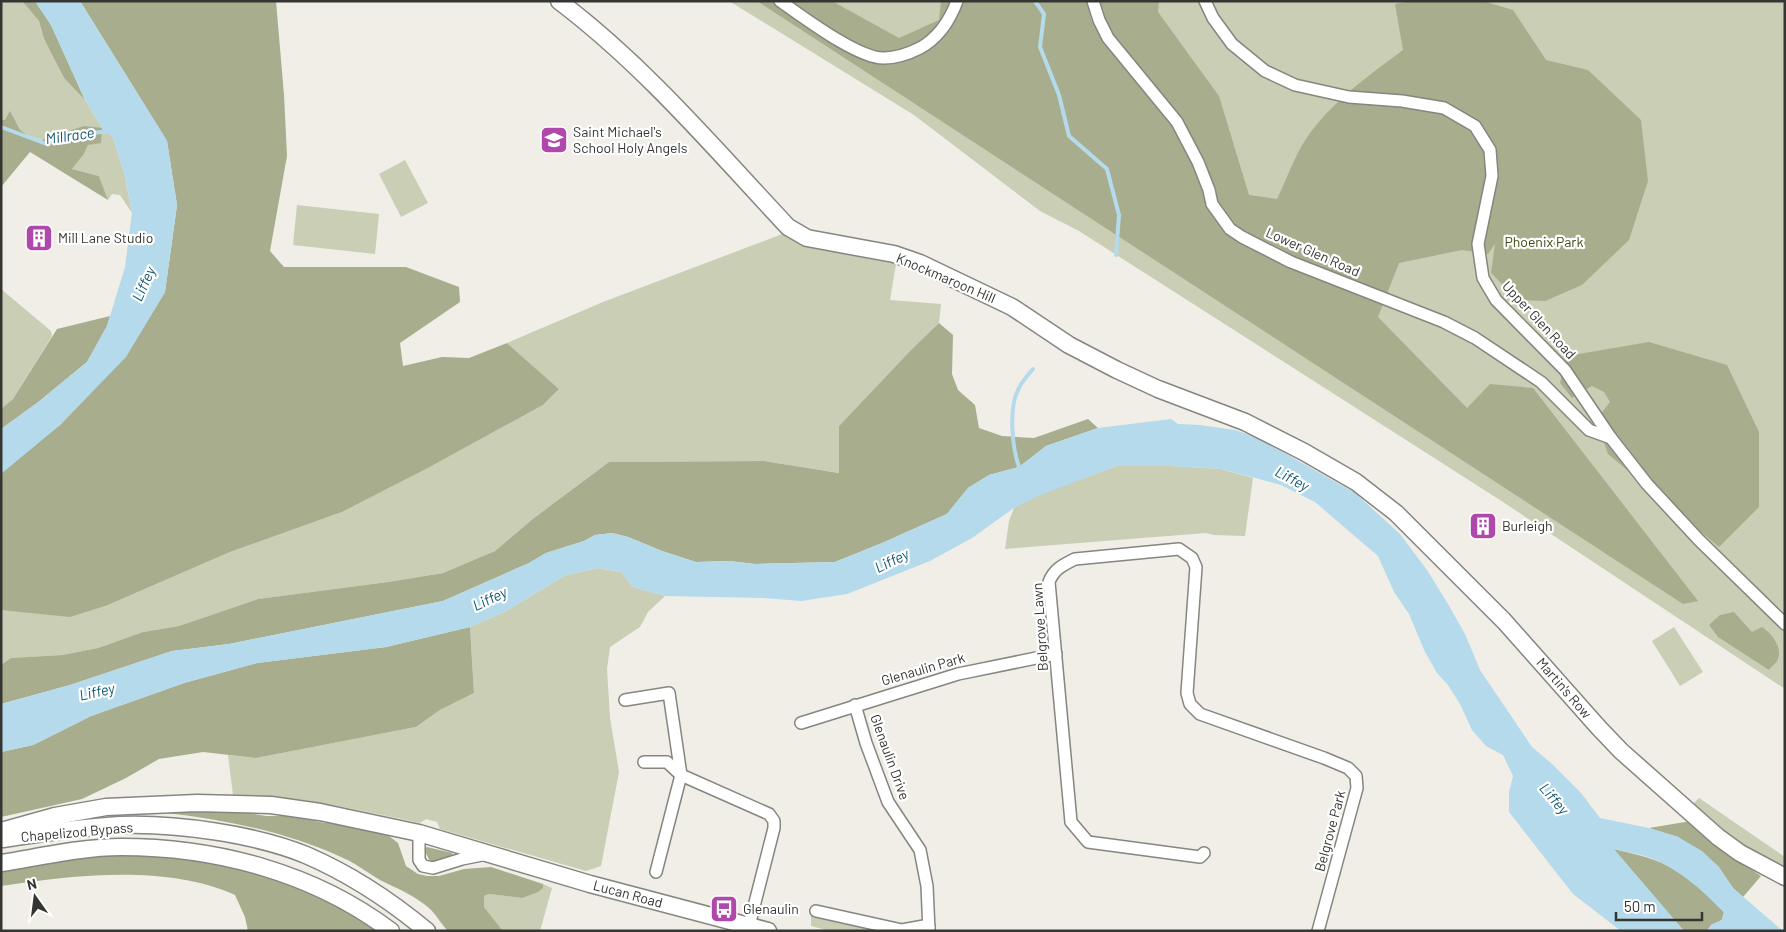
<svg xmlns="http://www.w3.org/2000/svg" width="1786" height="932" font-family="Barlow,sans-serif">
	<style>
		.green { fill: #c9ceb4 }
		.forest { fill: #a8ae8d }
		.water { fill: #b4daec }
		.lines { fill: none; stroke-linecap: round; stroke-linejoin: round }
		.stream { stroke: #b4daec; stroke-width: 4 }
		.street-casing { stroke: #86857f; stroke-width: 14 }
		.secondary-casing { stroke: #86857f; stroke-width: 19 }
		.street { stroke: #fff; stroke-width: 11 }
		.secondary { stroke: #fff; stroke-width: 16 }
		.labels { text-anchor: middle; stroke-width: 4.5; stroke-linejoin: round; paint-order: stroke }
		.poi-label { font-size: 14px; fill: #353532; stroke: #fff; text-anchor: start }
		.park-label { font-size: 14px; fill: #434911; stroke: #fff }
		.street-label { font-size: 14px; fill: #353532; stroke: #fff }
		.water-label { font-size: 15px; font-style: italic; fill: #155872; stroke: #fff }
	</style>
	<rect width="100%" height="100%" fill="#f0eee7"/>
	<!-- green -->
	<g class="green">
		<polygon points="1,1 22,1 39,21 44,39 64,78 85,100 102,128 113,138 124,172 132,213 120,195 112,194 108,200 99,176 72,169 84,154 88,145 45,141 1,126"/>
		<polygon points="729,1 1785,1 1785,689 1503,502 1079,231 1040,211 914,115"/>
		<polygon points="405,160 428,203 401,217 379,174"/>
		<polygon points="297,205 379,214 375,254 293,245"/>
		<polygon points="785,233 802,246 832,250 896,264 890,300 941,304 939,323 911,350 839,426 840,473 764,461 609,462 534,518 495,551 443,573 388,582 258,599 179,626 143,632 98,648 62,655 12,658 1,665 1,610 24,611 108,605 230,552 342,512 428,468 543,405 559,389 507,343 603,302"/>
		<polygon points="1,289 51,331 52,336 13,399 1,409"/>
		<polygon points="1117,466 1171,466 1221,469 1253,478 1245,536 1214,535 1206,533 1005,549 1009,521 1014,508 1038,495"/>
		<path d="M598 568 621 572 633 587 665 596 648 612 640 627 610 647 607 669 610 718 619 772 601 866 586 871 440 829 437 822 426 819 420 823C358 810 296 795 233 795L228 755 256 758 416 727 440 710 474 693 470 627 506 611 566 575Z"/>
		<polygon points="1674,627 1703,672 1680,686 1652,641"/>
		<polygon points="1699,798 1785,857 1785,869 1736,841 1693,804"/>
		<polygon points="543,884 552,888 540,931 503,931 484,907 484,896 489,894 522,898 543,888"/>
		<polygon points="811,913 896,931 830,931 811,926"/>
	</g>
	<!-- forest -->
	<g class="forest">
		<polygon points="22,1 35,1 51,25 85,100 64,78 44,39 39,21"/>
		<polygon points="80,1 276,1 284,95 287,156 270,251 284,267 406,267 459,287 460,302 400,343 403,366 442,357 469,358 507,343 559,389 543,405 428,468 342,512 230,552 108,605 70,617 1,610 1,472 60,425 126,356 165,292 177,205 167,141"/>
		<path d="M757 1H832L899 38 939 20 941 1H1159L1158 12 1219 96 1249 195 1277 199C1286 181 1295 155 1306 139 1330 103 1368 76 1403 50L1395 4 1412 1H1483L1513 10 1546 60 1588 70 1641 120 1648 181 1629 240 1582 285 1545 301 1518 300 1491 273 1495 244 1488 254 1462 250 1399 263 1378 317 1467 408 1490 384 1533 388 1698 601 1683 604Z"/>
		<polygon points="10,111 20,130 36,142 84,126 102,128 101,143 88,145 84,154 72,169 99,176 108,200 30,152 1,187 1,120 5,120"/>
		<polygon points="110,316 107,326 87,362 37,403 1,429 1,409 13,399 57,329"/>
		<polygon points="939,323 953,335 952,374 958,390 975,405 979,428 1002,436 1034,438 1088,419 1098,428 1046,446 1019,467 989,475 968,488 947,514 882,543 835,562 755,564 729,561 696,562 662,551 628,537 612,533 595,535 584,541 546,553 529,563 443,601 229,644 172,651 70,685 1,704 1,665 11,658 62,655 98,648 143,632 179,626 258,599 388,582 443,573 495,551 534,518 609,462 764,461 839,473 839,426 911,350"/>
		<polygon points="1649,342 1727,365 1759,432 1759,507 1719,547 1608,454 1596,420 1610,402 1604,392 1592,386 1572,398 1560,383 1567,356"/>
		<path d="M1734 612 1752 632 1762 627C1771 633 1784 648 1777 661 1775 664 1771 667 1769 670L1718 637 1709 625 1720 615Z"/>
		<polygon points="470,627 474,693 440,710 416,727 256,758 203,752 159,759 126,778 82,799 1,817 1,752 33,745 91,716 184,683 257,663 386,647"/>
		<path d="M179 811 242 812 266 816H289L325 823H342L389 836 398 843 406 866 418 874 427 876H439L464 869 491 867 543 884V888L538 892 522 898 489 894 484 896V907L503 931H448C441 924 436 914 429 908 416 897 401 890 386 883 371 876 358 864 343 858 287 832 227 820 166 813Z"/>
		<polygon points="1691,821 1730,856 1761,876 1743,897 1733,888 1718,866 1678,837 1649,828"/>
		<polygon points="427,847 452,853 453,856 431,864 424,849"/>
		<path d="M1613 849C1634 854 1658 858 1676 871 1694 882 1709 897 1724 912L1722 920 1711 925 1707 931H1684Z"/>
		<path d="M120 852 223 862 299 886 342 907 376 931H248L245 917 235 895C167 864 73 875 1 886V869Z"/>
	</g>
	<!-- water -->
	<g class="water">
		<polygon points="35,1 80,1 167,141 177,205 165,292 126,357 60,425 1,474 1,429 37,403 87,362 107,326 125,267 132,213 124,172 113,138 102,128 85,100 51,25"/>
		<path d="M1171 419 1178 424 1200 425 1235 430 1258 438 1355 493 1400 534 1427 570 1448 604 1465 634 1480 670 1532 747 1552 764 1581 793 1600 818 1649 828 1678 837 1702 851 1718 866 1733 888 1783 931H1707L1711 925 1722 920 1724 912C1701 889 1676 866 1645 856 1635 853 1624 852 1614 849L1684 931H1621L1573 894 1509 812V792L1513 776 1503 755 1486 746 1472 730 1460 704 1448 685 1437 673 1425 652 1409 614 1394 592 1378 556 1315 502 1281 485 1221 469 1171 466H1117L1038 496 1014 508 972 538 930 561 847 594 801 601 764 598 665 596 633 587 621 572 598 568 566 575 506 611 470 627 386 647 257 663 184 683 91 716 33 745 1 752V704L70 685 172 651 229 644 443 601 529 563 546 553 584 541 595 535 612 533 628 537 662 551 696 562 729 561 755 564 835 562 882 543 947 514 968 488 989 475 1019 467 1046 446 1098 428Z"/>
	</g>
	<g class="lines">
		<!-- stream -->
		<g class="stream">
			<polyline points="1035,1 1044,14 1040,47 1059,95 1069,136 1107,169 1119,215 1116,255"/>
			<polyline points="1,127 44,143 100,132 110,132"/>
			<path d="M1020 470C1012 449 1008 407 1019 388 1022 381 1028 375 1033 369"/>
		</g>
		<!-- street casing -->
		<g class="street-casing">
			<g id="street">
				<path d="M780 1C802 16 858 59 884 58 897 58 908 54 920 48 938 38 950 20 957 1"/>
				<polyline points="1093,1 1099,20 1108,38 1177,122 1198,162 1209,190 1212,204 1230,229 1242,237 1291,262 1444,322 1475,338 1541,382 1589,430 1611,438"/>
				<polyline points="1205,1 1213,18 1232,44 1265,71 1295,85 1349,97 1402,101 1444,108 1475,126 1490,150 1492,176 1478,244 1483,278 1496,300 1565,370 1611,438 1647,484 1699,540 1785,624"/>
				<polyline points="625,700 669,693 681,775 656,872"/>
				<polyline points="855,705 866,743 888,802 920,850 927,886 929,931"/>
				<polyline points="801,723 958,674 1056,654"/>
				<polyline points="644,762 667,762 681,775 769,814 774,821 774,828 749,926"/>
				<polyline points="419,833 419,860 423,866 433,868 462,859 487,854"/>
				<path d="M1204 853 1200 857 1088 842 1071 822 1049 582C1054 569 1063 565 1075 559L1179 549 1192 558 1196 567 1187 693 1190 704 1200 714 1324 758 1348 768 1356 776 1357 788 1318 931"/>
				<polyline points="816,911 902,930 924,926 929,927"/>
			</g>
		</g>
		<!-- secondary casing -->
		<g class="secondary-casing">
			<g id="secondary">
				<path d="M559 1C645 66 715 149 788 227L807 238 894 254 920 263 1012 307 1069 345 1117 370 1158 389 1245 422 1304 452 1356 482 1396 513 1504 621 1599 728 1621 751 1718 837 1740 853 1785 877"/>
				<polyline points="1,831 55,816 106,807 197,803 271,805 320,812 419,833 590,884 768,931"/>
				<path d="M3 839C42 833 81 827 120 825 175 823 255 834 306 855 350 874 391 901 427 931"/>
				<path d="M1 863C39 857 83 847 121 847 217 847 314 873 391 931"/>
			</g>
		</g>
		<!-- street -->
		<use href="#street" class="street"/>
		<!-- secondary -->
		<use href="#secondary" class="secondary"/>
	</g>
	<!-- icons -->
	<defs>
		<g id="school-square" transform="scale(1.4375)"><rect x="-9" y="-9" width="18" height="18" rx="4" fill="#b048ab" stroke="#fff"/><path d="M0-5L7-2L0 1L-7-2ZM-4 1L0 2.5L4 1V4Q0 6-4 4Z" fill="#fff"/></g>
		<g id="building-square" transform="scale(1.4375)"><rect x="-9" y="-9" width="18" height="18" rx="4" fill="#b048ab" stroke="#fff"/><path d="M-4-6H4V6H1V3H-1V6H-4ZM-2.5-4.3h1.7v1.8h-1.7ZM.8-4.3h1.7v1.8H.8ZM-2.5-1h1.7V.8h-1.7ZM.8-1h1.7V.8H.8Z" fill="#fff"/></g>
		<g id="bus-square" transform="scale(1.4375)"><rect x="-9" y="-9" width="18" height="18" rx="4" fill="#b048ab" stroke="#fff"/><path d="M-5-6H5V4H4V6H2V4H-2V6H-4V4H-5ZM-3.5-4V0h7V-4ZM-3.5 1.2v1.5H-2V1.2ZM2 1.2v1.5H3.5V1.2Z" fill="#fff"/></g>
	</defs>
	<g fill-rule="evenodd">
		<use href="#school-square" x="554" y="140"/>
		<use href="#building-square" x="39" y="238"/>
		<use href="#building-square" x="1483" y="526"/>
		<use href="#bus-square" x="724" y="909"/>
	</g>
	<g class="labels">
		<!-- poi labels -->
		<g class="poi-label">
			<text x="573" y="137">Saint Michael's<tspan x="573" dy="16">School Holy Angels</tspan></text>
			<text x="58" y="243">Mill Lane Studio</text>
			<text x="1502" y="531">Burleigh</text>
			<text x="743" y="914">Glenaulin</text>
		</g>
		<!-- park labels -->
		<g class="park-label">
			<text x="1544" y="247">Phoenix Park</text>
		</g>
		<!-- street labels -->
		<g class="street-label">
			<text transform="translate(1313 252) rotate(24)" y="5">Lower Glen Road</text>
			<text transform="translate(946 278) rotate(23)" y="5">Knockmaroon Hill</text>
			<text transform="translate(1539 320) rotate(47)" y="5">Upper Glen Road</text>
			<text transform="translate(1040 627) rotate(-94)" y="5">Belgrove Lawn</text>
			<text transform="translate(923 669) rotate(-16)" y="5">Glenaulin Park</text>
			<text transform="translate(1564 688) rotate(49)" y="5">Martin's Row</text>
			<text transform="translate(890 757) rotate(70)" y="5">Glenaulin Drive</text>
			<text transform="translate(1330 831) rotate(-75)" y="5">Belgrove Park</text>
			<text transform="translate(77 832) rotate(-5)" y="5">Chapelizod Bypass</text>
			<text transform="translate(628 894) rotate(15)" y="5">Lucan Road</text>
		</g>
		<!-- water labels -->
		<g class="water-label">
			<text transform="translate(70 136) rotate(-8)" y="5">Millrace</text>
			<text transform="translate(144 284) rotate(-66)" y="5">Liffey</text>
			<text transform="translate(1292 479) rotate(28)" y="5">Liffey</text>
			<text transform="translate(892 561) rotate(-26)" y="5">Liffey</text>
			<text transform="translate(490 599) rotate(-25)" y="5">Liffey</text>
			<text transform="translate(97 692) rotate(-12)" y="5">Liffey</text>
			<text transform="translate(1554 799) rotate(50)" y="5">Liffey</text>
		</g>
	</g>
	<!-- border -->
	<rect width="1786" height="932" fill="none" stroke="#353532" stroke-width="5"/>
	<!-- north arrow -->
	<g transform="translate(35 897) rotate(346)" stroke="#ffffff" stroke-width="4" paint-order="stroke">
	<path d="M0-4L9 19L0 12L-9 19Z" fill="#353532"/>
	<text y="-8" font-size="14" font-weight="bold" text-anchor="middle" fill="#353532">N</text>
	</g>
	<!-- scale -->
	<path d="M1616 912v8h86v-8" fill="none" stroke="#353532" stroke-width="2.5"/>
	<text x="1624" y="912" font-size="15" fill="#353532" stroke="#ffffff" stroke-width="4" paint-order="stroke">50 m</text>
</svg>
